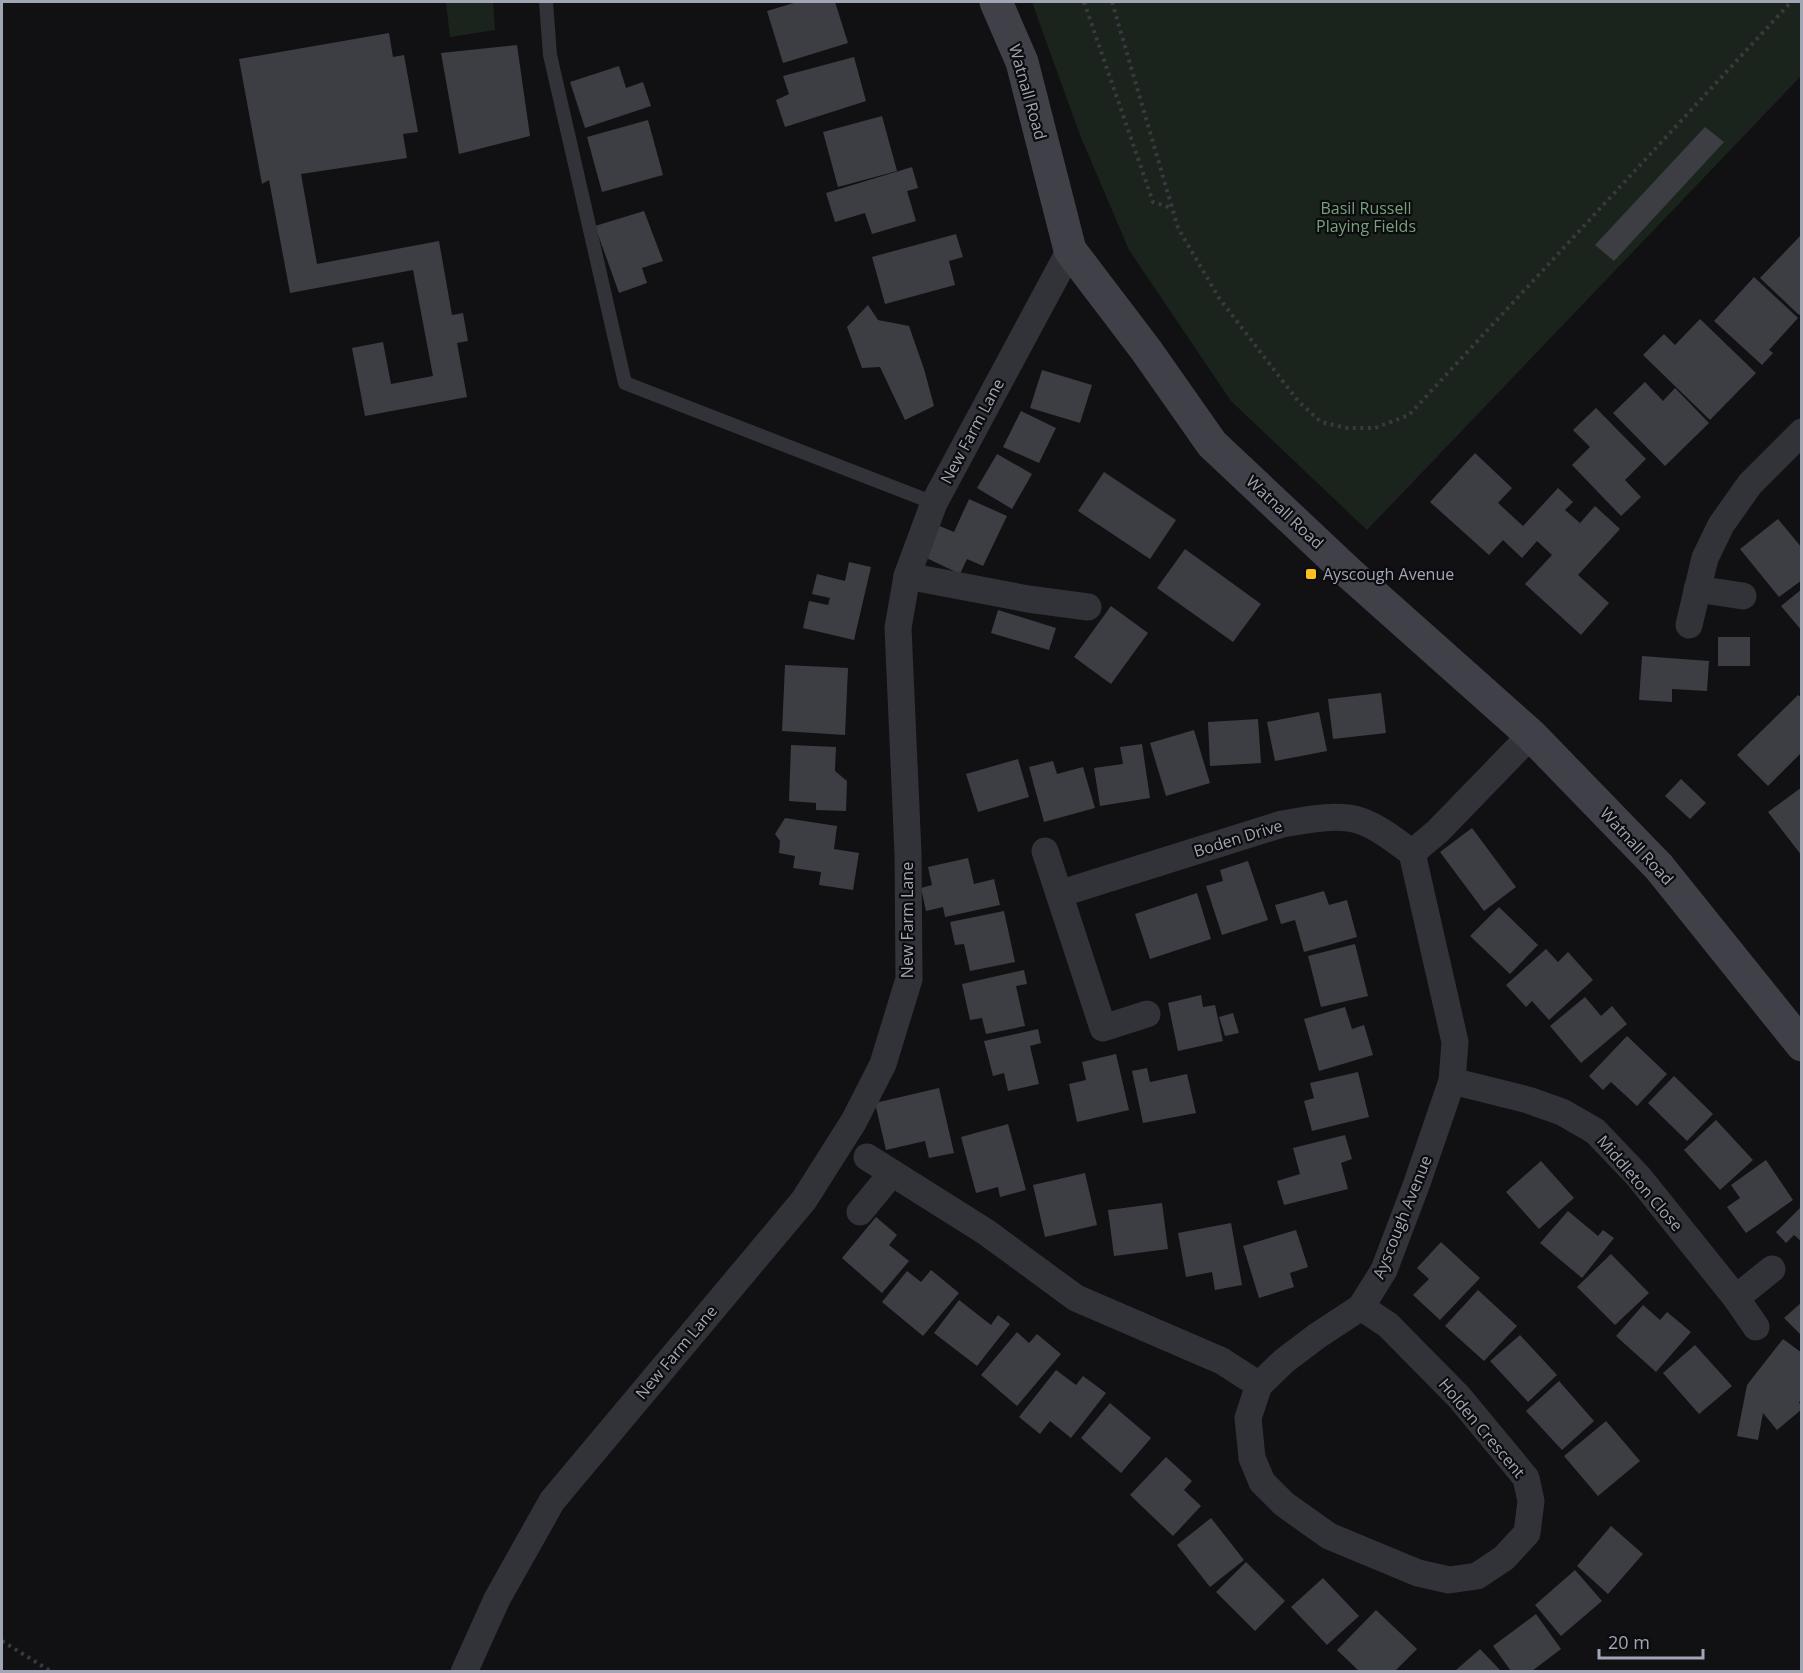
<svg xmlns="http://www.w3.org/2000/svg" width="1803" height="1673" font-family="'Open Sans',sans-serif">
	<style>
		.green { fill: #1b231d }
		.building { fill: #3d3e43 }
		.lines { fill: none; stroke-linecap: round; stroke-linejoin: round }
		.path { stroke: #383a3f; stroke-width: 4; stroke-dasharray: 3 4.5; stroke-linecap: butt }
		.service { stroke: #323338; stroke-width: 14 }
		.minor { stroke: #323338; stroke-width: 27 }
		.secondary { stroke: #404148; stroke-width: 33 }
		.poi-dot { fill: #ffc01e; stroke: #0c0c0e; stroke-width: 2 }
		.labels { text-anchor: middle; stroke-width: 4.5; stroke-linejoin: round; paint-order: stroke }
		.street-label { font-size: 16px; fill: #a1a6b5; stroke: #0c0c0e }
		.park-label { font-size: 16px; fill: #77a17c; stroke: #0c0c0e }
		.poi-label { font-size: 16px; fill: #a1a6b5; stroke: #0c0c0e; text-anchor: start }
	</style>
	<rect width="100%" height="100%" fill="#111113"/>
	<!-- green -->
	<g class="green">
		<polygon points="446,2 493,2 495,30 450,37"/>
		<polygon points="1032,2 1801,2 1801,76 1367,530 1231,401 1129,250 1080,135"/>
	</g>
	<!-- building -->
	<g class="building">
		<polygon points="797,2 835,2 848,43 783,63 767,11"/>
		<polygon points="389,33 393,57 404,55 418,132 403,134 407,158 301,174 317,264 439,241 452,315 463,313 468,341 457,343 467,397 365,416 352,348 383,342 391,384 433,376 413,270 290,293 269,180 262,184 239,59"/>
		<polygon points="517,45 530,136 459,154 441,53"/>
		<polygon points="854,57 866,101 785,127 776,100 789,94 783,76"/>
		<polygon points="619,66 626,88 643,82 651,106 585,128 570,82"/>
		<polygon points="882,116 897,171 838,187 823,132"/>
		<polygon points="648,120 663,175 602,192 587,137"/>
		<polygon points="1705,127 1724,142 1614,261 1595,245"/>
		<polygon points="912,167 918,188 907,191 916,221 872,234 865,213 835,222 826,193"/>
		<polygon points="644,211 663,261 642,268 647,283 619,293 595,226"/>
		<polygon points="956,234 963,257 949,261 955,285 885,304 872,257"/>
		<polygon points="1802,234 1802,313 1799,315 1760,278"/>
		<polygon points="1754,277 1798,318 1769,350 1773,353 1762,365 1714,321"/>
		<polygon points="868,305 878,320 909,326 924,369 934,406 905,420 880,367 862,368 847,327"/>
		<polygon points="1700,319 1756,373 1710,420 1643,355 1664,334 1675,345"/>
		<polygon points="1042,370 1092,385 1080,423 1030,408"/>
		<polygon points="1645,382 1663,401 1675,388 1709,423 1665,466 1613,413"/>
		<polygon points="1596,408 1646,459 1625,480 1641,497 1621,516 1572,465 1590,447 1573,430"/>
		<polygon points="1021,411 1056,428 1039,463 1003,447"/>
		<polygon points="1475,453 1512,488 1498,503 1523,526 1558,488 1573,502 1565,510 1580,523 1595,506 1620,529 1578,575 1609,603 1581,635 1525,584 1552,555 1537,541 1522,558 1503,540 1489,555 1430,502"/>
		<polygon points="997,454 1032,474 1012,509 977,488"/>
		<polygon points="1104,472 1176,520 1150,559 1078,511"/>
		<polygon points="969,499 1007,516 983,566 967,559 960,574 916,553 930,522 954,532"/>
		<polygon points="1778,519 1802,548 1802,580 1779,597 1740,549"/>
		<polygon points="1185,549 1261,604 1233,642 1157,588"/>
		<polygon points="849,562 871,567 854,640 803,628 809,601 828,605 830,598 812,594 817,574 845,581"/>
		<polygon points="1802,589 1802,631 1781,606"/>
		<polygon points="1111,606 1148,633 1111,684 1074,657"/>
		<polygon points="998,610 1056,628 1049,650 991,633"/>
		<rect x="1718" y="637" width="32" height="29"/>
		<polygon points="1642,656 1709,661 1707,691 1672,689 1672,702 1639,700"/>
		<polygon points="785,665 848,668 845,735 782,731"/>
		<polygon points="1381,693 1386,733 1333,739 1328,699"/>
		<polygon points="1798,695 1802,698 1802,752 1768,786 1737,755"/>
		<polygon points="1319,712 1327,751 1275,761 1267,722"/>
		<polygon points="1258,719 1261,763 1210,766 1208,722"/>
		<polygon points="1194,730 1210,783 1166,796 1150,743"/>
		<polygon points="1142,744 1150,798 1100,806 1094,768 1123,764 1120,747"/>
		<polygon points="791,745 836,747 835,771 847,781 846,811 816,810 816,803 789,801"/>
		<polygon points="1018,759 1029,797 978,812 966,774"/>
		<polygon points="1053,761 1057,774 1083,767 1095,808 1044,822 1029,767"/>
		<polygon points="1681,779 1706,803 1690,819 1665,796"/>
		<polygon points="1802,787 1802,856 1768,812"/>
		<polygon points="785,818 837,826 834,849 859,853 853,890 819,885 821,872 793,868 795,856 779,853 780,841 775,834"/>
		<polygon points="1472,828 1516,887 1484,911 1440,852"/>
		<polygon points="968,858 974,884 994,879 1000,905 945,917 943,907 926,911 921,888 932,885 928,867"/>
		<polygon points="1248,861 1268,920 1222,935 1206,886 1223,881 1220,870"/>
		<polygon points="1324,891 1329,905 1347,900 1357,937 1304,952 1295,920 1281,924 1275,905"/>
		<polygon points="1197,893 1211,939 1150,959 1135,914"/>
		<polygon points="1499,907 1538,945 1510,974 1470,936"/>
		<polygon points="1004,911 1015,962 970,971 964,944 955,945 950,922"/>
		<polygon points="1355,944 1368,996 1321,1007 1308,956"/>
		<polygon points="1546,949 1558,962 1568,952 1593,980 1549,1020 1532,1001 1526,1007 1506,985"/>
		<polygon points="1024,970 1027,984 1016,986 1025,1026 986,1034 982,1018 970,1020 962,984"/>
		<polygon points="1201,995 1203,1007 1215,1005 1223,1041 1178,1051 1168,1003"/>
		<polygon points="1585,997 1601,1016 1612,1006 1627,1024 1581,1063 1550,1026"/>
		<polygon points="1345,1007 1352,1029 1364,1025 1373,1055 1319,1071 1304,1019"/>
		<polygon points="1233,1013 1239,1033 1225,1036 1219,1017"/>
		<polygon points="1038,1029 1041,1043 1030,1046 1039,1084 1008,1091 1004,1073 993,1076 984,1041"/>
		<polygon points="1627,1036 1667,1074 1637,1106 1611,1082 1603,1090 1589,1076"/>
		<polygon points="1116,1054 1129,1110 1077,1122 1069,1084 1086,1080 1082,1062"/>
		<polygon points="1147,1068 1150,1082 1187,1074 1196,1113 1143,1123 1132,1071"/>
		<polygon points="1358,1072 1369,1117 1312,1131 1304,1101 1314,1098 1310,1083"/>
		<polygon points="1674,1076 1713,1114 1687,1141 1648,1103"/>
		<polygon points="939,1088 954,1153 929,1158 925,1141 886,1150 875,1103"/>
		<polygon points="1716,1120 1753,1160 1720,1190 1684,1150"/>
		<polygon points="1008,1124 1026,1190 1000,1197 998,1187 976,1193 961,1137"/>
		<polygon points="1345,1135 1352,1159 1341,1163 1348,1189 1284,1205 1277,1181 1300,1174 1293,1148"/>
		<polygon points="1766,1160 1793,1200 1746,1233 1727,1207 1740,1198 1731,1185"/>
		<polygon points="1541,1161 1574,1198 1539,1229 1506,1192"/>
		<polygon points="1085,1173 1097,1225 1045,1237 1033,1185"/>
		<polygon points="1162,1203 1168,1249 1114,1256 1108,1210"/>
		<polygon points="1802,1206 1802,1242 1794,1235 1786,1243 1776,1232"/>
		<polygon points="1568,1211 1598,1236 1603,1230 1614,1238 1582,1278 1540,1243"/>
		<polygon points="876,1217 897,1235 889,1245 909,1261 882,1293 842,1258"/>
		<polygon points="1231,1223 1242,1285 1215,1290 1212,1272 1186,1277 1178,1233"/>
		<polygon points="1296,1230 1308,1267 1290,1273 1294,1287 1259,1298 1243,1246"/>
		<polygon points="1441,1242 1480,1278 1440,1320 1413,1295 1429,1279 1417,1268"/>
		<polygon points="1611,1254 1649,1293 1615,1325 1577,1287"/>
		<polygon points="931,1270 959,1293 923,1336 882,1302 907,1271 921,1282"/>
		<polygon points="1478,1290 1517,1326 1484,1361 1445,1326"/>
		<polygon points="959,1300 991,1325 998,1315 1010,1324 977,1366 934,1333"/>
		<polygon points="1802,1302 1802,1336 1784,1318"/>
		<polygon points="1643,1305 1660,1320 1667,1312 1691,1332 1656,1372 1616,1336"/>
		<polygon points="1017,1332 1029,1343 1037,1334 1061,1354 1017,1406 981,1375"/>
		<polygon points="1520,1335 1557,1375 1528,1402 1490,1361"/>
		<polygon points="1783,1339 1802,1353 1802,1399 1799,1402 1802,1409 1777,1430 1763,1413 1758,1440 1737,1436 1747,1385"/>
		<polygon points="1695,1345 1732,1386 1699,1414 1663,1373"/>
		<polygon points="1056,1370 1076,1385 1083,1376 1106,1393 1071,1438 1050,1421 1040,1434 1019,1417"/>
		<polygon points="1559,1381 1594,1421 1562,1450 1526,1411"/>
		<polygon points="1110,1403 1151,1438 1121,1473 1081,1438"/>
		<polygon points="1606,1421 1640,1461 1598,1496 1564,1456"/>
		<polygon points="1166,1457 1192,1481 1184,1490 1201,1506 1173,1536 1130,1495"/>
		<polygon points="1211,1518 1244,1560 1210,1587 1177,1545"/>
		<polygon points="1611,1526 1643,1554 1608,1594 1577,1566"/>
		<polygon points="1246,1562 1285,1601 1255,1631 1216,1592"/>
		<polygon points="1575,1570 1602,1601 1561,1636 1535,1605"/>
		<polygon points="1323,1578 1359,1616 1327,1645 1291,1607"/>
		<polygon points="1376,1610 1417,1649 1395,1671 1359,1671 1337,1650"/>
		<polygon points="1536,1614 1561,1649 1532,1671 1511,1671 1493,1646"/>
		<polygon points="1480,1649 1501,1671 1455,1671"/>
	</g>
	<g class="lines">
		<!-- path -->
		<g class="path">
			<polyline points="1084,2 1153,202 1172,208"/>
			<polyline points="1112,2 1178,228 1219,298 1298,401 1321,422 1347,428 1375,428 1409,415 1791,2"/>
			<polyline points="2,1641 52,1672"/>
		</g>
		<!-- service -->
		<polyline class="service" points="546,2 550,55 625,383 934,503"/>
		<!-- minor -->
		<g class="minor">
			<polyline points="907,576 1028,599 1088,607"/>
			<polyline points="1697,589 1743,596"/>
			<polyline points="1689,625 1705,558 1721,525 1750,484 1802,432"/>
			<polyline points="1045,851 1103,1028 1147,1014"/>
			<path d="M1059 894 1282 824C1305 820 1338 813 1361 821 1380 828 1396 841 1412 853"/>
			<polyline points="1452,1081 1528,1100 1562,1112 1595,1131 1638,1176 1736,1298 1756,1327"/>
			<polyline points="867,1157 986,1232 1076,1298 1222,1361 1259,1385 1284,1361 1317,1336 1361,1307 1384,1270 1417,1183 1452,1081 1455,1042 1412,853 1438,831 1531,735"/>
			<polyline points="860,1212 892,1173"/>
			<polyline points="1736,1298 1772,1269"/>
			<polyline points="1259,1385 1248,1418 1252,1458 1262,1482 1284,1504 1329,1536 1418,1573 1449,1580 1477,1576 1504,1558 1527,1533 1531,1501 1526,1478 1459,1397 1388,1325 1361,1307"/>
			<polyline points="464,1672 497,1599 552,1501 804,1200 854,1121 883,1064 909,979 908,853 898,628 907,576 934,503 1070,250"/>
		</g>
		<!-- secondary -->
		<polyline class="secondary" points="996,2 1022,62 1070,250 1146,350 1212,444 1348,572 1531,735 1659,867 1802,1045"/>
	</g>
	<!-- markers -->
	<rect class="poi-dot" x="1305" y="568" width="12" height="12" rx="3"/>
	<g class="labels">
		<!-- street labels -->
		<g class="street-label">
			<text transform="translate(1028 92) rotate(74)" y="6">Watnall Road</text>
			<text transform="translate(972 431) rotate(-62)" y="6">New Farm Lane</text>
			<text transform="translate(1285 512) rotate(43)" y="6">Watnall Road</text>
			<text transform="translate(1238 838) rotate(-17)" y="6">Boden Drive</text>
			<text transform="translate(1637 846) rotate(47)" y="6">Watnall Road</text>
			<text transform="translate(907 920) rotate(-90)" y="6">New Farm Lane</text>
			<text transform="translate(1640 1183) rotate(49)" y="6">Middleton Close</text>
			<text transform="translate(1402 1217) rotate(-68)" y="6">Ayscough Avenue</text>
			<text transform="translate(676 1352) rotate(-50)" y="6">New Farm Lane</text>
			<text transform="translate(1482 1428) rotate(50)" y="6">Holden Crescent</text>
		</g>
		<!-- park labels -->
		<g class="park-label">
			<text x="1366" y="214">Basil Russell<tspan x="1366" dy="18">Playing Fields</tspan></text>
		</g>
		<!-- poi labels -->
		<g class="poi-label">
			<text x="1323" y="580">Ayscough Avenue</text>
		</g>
	</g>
	<!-- border -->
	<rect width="1803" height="1673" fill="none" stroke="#a1a6b5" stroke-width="6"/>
	<!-- scale -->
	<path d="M1599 1649v9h104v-9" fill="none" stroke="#a1a6b5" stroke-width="3"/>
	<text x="1608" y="1649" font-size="18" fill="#a1a6b5" stroke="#0c0c0e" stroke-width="4.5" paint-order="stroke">20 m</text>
</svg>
